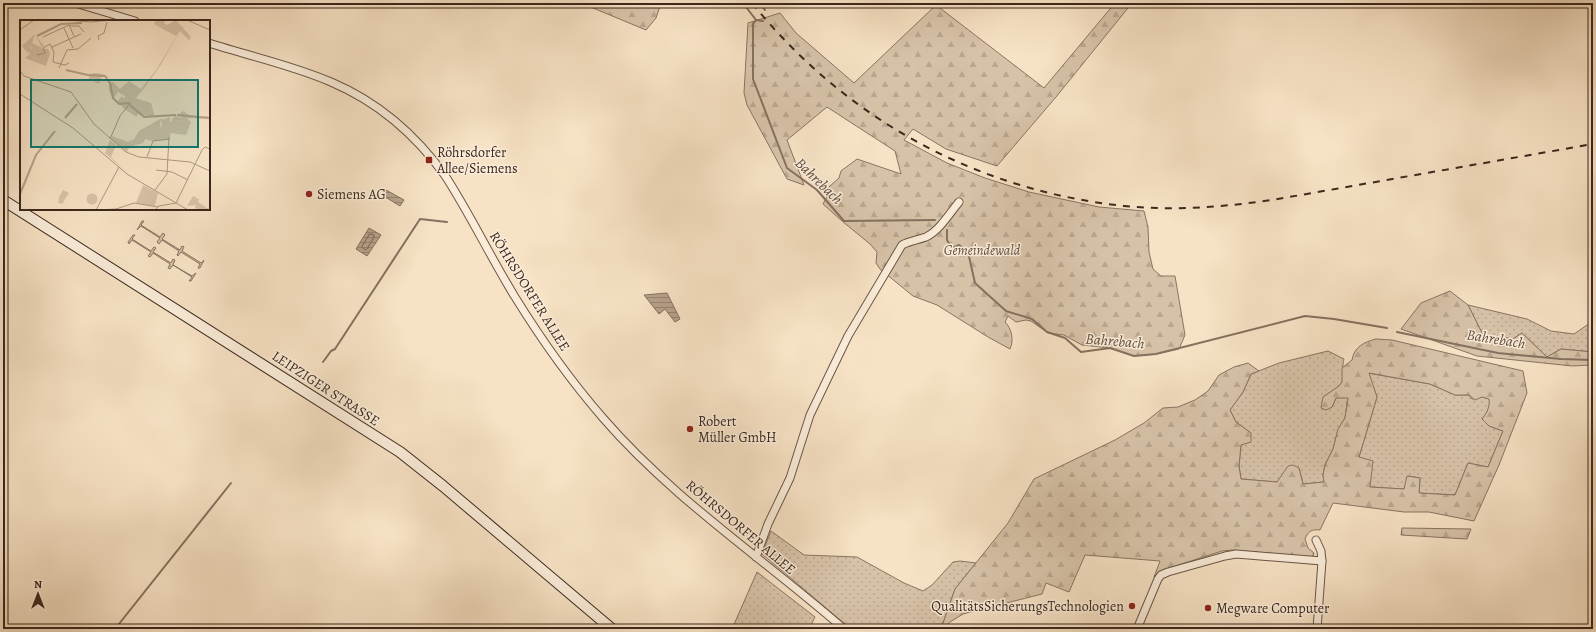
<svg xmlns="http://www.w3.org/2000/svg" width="1596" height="632" font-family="Alegreya,serif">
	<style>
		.grass { fill: url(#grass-dots); stroke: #897462 }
		.forest { fill: url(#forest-firs); stroke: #897462; fill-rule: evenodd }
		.water { fill: url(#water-rules); stroke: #85715f }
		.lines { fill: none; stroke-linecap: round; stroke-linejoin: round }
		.shore { stroke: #796454; stroke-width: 1 }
		.stream { stroke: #85715f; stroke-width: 2 }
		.street-casing { stroke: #6a5646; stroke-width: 9 }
		.secondary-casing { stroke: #3b271c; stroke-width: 12 }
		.street { stroke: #faecd9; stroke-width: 7 }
		.secondary { stroke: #faecd9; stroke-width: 10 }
		.rail { stroke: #3b271c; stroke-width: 2; stroke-dasharray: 7 7; stroke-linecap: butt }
		.poi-dot { fill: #8f2418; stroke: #faecd9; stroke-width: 1.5 }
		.labels { text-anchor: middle; stroke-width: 3; stroke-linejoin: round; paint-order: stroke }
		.poi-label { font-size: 14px; fill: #3b271c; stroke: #faecd9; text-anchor: start }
		.park-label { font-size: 14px; font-style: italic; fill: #624e3f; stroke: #faecd9 }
		.street-label { font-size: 14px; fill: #3b271c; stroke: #faecd9 }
		.water-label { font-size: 15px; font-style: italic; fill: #604c3e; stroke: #faecd9 }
		.inset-river { fill: none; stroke: #b7a28c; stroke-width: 2 }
		.inset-road { fill: none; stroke: #ac9781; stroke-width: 1 }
		.view { fill: #0f766e; fill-opacity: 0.15; stroke: #0f766e; stroke-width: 2 }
		.inset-edge { fill: none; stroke: #3b271c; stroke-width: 2 }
	</style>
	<defs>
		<pattern id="grass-dots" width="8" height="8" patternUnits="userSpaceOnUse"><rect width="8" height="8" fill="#d7c2a8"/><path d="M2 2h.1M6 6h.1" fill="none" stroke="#b9a790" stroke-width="1.8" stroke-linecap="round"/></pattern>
		<pattern id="forest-firs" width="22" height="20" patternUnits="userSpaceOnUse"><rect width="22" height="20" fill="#d7c2a8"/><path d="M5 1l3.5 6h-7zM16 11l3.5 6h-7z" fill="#b9a790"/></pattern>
		<pattern id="water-rules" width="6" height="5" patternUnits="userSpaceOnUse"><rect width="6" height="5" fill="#b7a28c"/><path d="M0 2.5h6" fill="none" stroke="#968472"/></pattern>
	</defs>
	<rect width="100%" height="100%" fill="#f7e2c5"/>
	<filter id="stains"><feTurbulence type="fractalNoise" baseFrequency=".005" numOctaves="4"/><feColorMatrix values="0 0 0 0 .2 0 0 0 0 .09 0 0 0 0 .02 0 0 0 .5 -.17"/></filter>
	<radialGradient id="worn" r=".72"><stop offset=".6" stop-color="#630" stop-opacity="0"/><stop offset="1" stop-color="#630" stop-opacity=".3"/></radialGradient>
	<!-- grass -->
	<g class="grass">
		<polygon points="142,221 144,221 141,225 160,237 163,233 165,235 162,239 180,250 182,246 184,247 182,251 201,263 204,260 200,268 198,268 200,264 181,252 178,256 177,255 179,251 162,240 159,244 157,242 160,238 141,226 137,230"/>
		<polygon points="133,235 135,235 132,239 151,251 154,247 156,248 153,252 171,263 173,259 175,260 173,265 192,276 196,273 191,281 189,281 192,277 173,265 170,269 168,268 170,264 153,253 150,257 148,256 151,252 132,240 129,244 128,242"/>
		<polygon points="1468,305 1527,319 1551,331 1574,334 1593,321 1593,352 1561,349 1547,357 1522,333 1513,339 1483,335"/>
		<path d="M1328 351 1344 359C1342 365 1343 379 1342 382 1339 388 1328 393 1323 397L1332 407 1336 398 1348 397 1345 418 1338 430 1333 449 1325 465 1323 475 1324 482 1303 484 1299 468 1277 482 1241 479 1239 466 1241 445 1251 433 1236 422 1230 410 1243 392 1251 374 1279 363Z"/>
		<path d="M1368 373 1430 384 1455 395H1469L1472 399 1482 397 1490 399C1490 407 1487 413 1482 419L1489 426 1503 431 1488 467 1468 463 1455 495 1419 493 1420 478 1408 476 1404 489 1370 487 1359 457 1377 397Z"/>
		<polygon points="771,531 804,555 857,557 904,583 923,591 932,585 953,562 960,561 976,563 955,589 941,629 851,629 762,554"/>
		<polygon points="757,572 815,617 809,629 732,629"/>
	</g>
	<!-- forest -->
	<g class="forest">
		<polygon points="581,3 661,3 656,18 646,30"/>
		<path d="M1115 3H1132L1056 97 997 166 946 149 913 129 904 140 947 163 985 178 1029 192 1099 207 1144 211 1148 227 1149 252 1153 269 1161 276H1175L1185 335 1179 349 1156 354 1134 356 1110 348 1082 345 1064 335 1048 333 1031 321 1026 320 1016 322 1008 316 1005 322C1012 329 1014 340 1010 349L988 337 937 305 913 296 880 269 876 263 877 252 870 244 842 221 823 204 829 193V187L839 178 841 171 857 159 901 174 895 151 827 107 787 140 804 185 787 179 747 105 744 93 748 23 780 13 796 33 854 83 936 5 1044 88Z"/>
		<polygon points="1450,291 1468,305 1483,335 1513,339 1522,333 1547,357 1561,349 1593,352 1593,365 1572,366 1477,356 1401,329 1421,303"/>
		<path d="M1376 339 1392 340 1523 371 1527 393 1499 465 1474 521 1429 512H1404L1333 503 1320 530C1312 529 1308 531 1305 539L1308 548 1314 553 1313 557 1232 550 1222 551 1163 570 1154 577 1160 561 1085 555 1069 592 1046 583 1042 594 963 614 950 622 943 629H941L955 589 1008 523 1034 479 1115 440 1144 423 1163 408 1178 407 1195 400 1208 391 1219 375 1234 367 1248 363 1259 371 1251 374 1243 392 1230 410 1236 422 1251 433V442L1241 445 1239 466 1241 479 1277 482 1288 466 1293 465 1299 468 1303 484 1324 482 1323 475 1325 465 1333 449 1338 429 1345 418 1348 398H1336L1332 407 1326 410 1321 408 1323 397 1339 386 1342 382V368L1352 360C1354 347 1364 342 1376 339ZM1369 373 1430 384 1455 395H1469L1475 400 1482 397 1489 399C1490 407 1487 413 1482 419L1489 426 1503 431 1488 467 1468 463 1455 495 1419 493 1420 478 1407 476 1404 489 1370 487 1373 461 1359 457 1377 397Z"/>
		<polygon points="1402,528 1471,529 1467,539 1401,535"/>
	</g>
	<!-- water -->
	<g class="water">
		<polygon points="386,190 404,200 400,206 382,195"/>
		<polygon points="369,228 381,235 367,256 356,249"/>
		<polygon points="667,293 680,319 675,322 665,309 659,314 644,295"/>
	</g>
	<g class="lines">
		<!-- shore -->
		<polygon class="shore" points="370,234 374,235 374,237 367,249 365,250 362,247"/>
		<!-- stream -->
		<g class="stream">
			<polyline points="743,3 756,20 753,24 753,79 787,168 817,190 844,221 935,220"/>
			<polyline points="760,3 765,10"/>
			<polyline points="756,20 763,21"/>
			<polyline points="947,230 947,240 952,248 959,245 968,252 975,283 1006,311 1032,319 1047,332 1065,338 1081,352 1110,348 1134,356 1156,354 1305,316 1334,319 1387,328"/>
			<polyline points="1397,332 1498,353 1561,359 1593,360"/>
			<polyline points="323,362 331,351 335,349 420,219 447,222"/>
			<polyline points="115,629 231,483"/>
		</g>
		<!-- street casing -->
		<g class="street-casing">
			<g id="street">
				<polyline points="75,3 135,21"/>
				<path d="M209 43C249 56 292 65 331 82 378 102 417 136 446 177 471 216 491 258 515 297 541 339 570 380 603 418 673 499 764 559 844 629"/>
				<polyline points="1316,540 1321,551 1322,561 1317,629"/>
				<path d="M756 557 768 524 790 478 810 415 848 336 902 245C909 241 918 240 926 237 940 230 949 214 959 202"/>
				<polyline points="1137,629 1158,579 1161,575 1168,572 1225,556 1236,554 1322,561"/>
			</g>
		</g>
		<!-- secondary casing -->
		<g class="secondary-casing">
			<polyline id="secondary" points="3,200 400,452 443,486 612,629"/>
		</g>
		<!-- street -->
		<use href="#street" class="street"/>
		<!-- secondary -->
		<use href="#secondary" class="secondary"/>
		<!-- rail -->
		<path class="rail" d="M752 3C846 119 975 190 1124 206 1173 211 1223 207 1272 200L1593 144"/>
	</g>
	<!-- markers -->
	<g class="poi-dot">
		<rect x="425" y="156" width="8" height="8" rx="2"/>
		<circle cx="309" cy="194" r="4"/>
		<circle cx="690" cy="429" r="4"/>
		<circle cx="1132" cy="606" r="4"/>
		<circle cx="1208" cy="608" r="4"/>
	</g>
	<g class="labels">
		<!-- poi labels -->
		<g class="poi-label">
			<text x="437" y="157">Röhrsdorfer<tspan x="437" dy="16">Allee/Siemens</tspan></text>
			<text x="317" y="199">Siemens AG</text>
			<text x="698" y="426">Robert<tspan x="698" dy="16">Müller GmbH</tspan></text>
			<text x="1124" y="611" text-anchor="end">QualitätsSicherungsTechnologien</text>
			<text x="1216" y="613">Megware Computer</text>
		</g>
		<!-- park labels -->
		<g class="park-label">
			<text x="982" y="255">Gemeindewald</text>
		</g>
		<!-- street labels -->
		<g class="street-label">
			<text transform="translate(530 291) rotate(58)" y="5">RÖHRSDORFER ALLEE</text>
			<text transform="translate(326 388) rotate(33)" y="5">LEIPZIGER STRASSE</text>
			<text transform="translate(741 527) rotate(40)" y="5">RÖHRSDORFER ALLEE</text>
		</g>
		<!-- water labels -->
		<g class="water-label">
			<text transform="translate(819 181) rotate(44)" y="5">Bahrebach</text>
			<text transform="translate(1496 339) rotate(9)" y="5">Bahrebach</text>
			<text transform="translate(1115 341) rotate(5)" y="5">Bahrebach</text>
		</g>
	</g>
	<!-- overview -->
	<g transform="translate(20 20)">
		<rect width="190" height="190" fill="#f7e2c5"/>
		<path d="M136 0H146L144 3 147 5 156 0 171 17 169 20 160 11 156 16 134 4ZM7 24 13 30 14 28 15 42 5 38 10 34 4 26ZM150 97V102H152L150 111H141L142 100ZM154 100 167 102V109L163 112 155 111ZM92 116 108 122 113 119 107 132 91 119ZM90 120 96 125 91 137 109 154 85 133ZM173 176 179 179 178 182 190 190H179L175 188 176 185 167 186Z" fill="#d7c2a8"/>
		<path d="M160 11 140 46 122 71 116 78 106 75 131 83 135 97 117 94V97L107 91 97 82 101 77 105 78V76L98 72 93 79 89 70V63L93 62 100 69 109 61 121 69 136 50ZM15 14 12 23 22 28 16 16 24 26 20 29 15 28 11 32 12 28 7 24 5 26 9 35 2 26ZM76 53 83 54 85 57 82 56 79 64 69 59V54ZM163 91 173 98 187 96 190 99 167 98 171 102 166 115 151 113 149 119 132 121 125 119 123 123 109 127 119 111 140 99H143L140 103 141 111H150L152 99 155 96 164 98 158 95ZM155 100 167 102V109L163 112 155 111Z" fill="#d7c2a8" fill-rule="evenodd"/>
		<path d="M14 28 28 29 30 34 26 46 15 42ZM123 165 138 173 135 186 116 183Z" fill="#d7c2a8"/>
		<path d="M43 170 49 173 42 184 37 182 40 180 38 179ZM66.5 179a5.5 5.5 0 1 1 11 0a5.5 5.5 0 1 1-11 0Z" fill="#d7c2a8"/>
		<path class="inset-river" d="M17 16 41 4 62 3M46 50 68 55 85 56 90 63 93 78 99 84 109 83M110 85 124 97 156 95M157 95 190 98M45 98 57 84M0 174 16 135 35 111"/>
		<path class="inset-road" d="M47 0 71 2 91 0M167 0 190 10M49 5 54 16M49 6H59L64 12M44 8 53 28M0 10 14 0M23 17 49 5M79 20 78 16 84 13 87 2M32 27 61 14M17 35 25 33 23 28 30 24 34 32 33 42 45 45 49 43M39 48 47 30 58 29 71 18M0 51 4 56 51 72 74 104 106 132 119 137 170 142 190 151M0 74 53 108 107 154 168 190M90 119 100 96 111 82M127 137 133 121 150 119M136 150 152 152 168 160M135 170 147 154 149 117M34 190H52M76 190 96 189 114 183 138 187M76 190 99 147M135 190 139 186 156 183 182 130 185 127 190 129"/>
		<path class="view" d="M11 60H178V127H11Z"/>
		<rect width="190" height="190" class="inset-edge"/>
	</g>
	<!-- margin -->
	<rect width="1596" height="632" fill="none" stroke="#f7e2c5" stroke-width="16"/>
	<rect x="4" y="4" width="1588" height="624" fill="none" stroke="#3b271c" stroke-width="2"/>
	<rect x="8" y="8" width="1580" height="616" fill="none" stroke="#3b271c"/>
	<!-- north arrow -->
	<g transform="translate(38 594)" stroke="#faecd9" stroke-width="3" paint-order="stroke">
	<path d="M0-3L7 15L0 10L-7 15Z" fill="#3b271c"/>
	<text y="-6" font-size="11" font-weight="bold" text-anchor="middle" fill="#3b271c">N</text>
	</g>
	<rect width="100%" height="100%" filter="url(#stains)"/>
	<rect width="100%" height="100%" fill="url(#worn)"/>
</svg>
